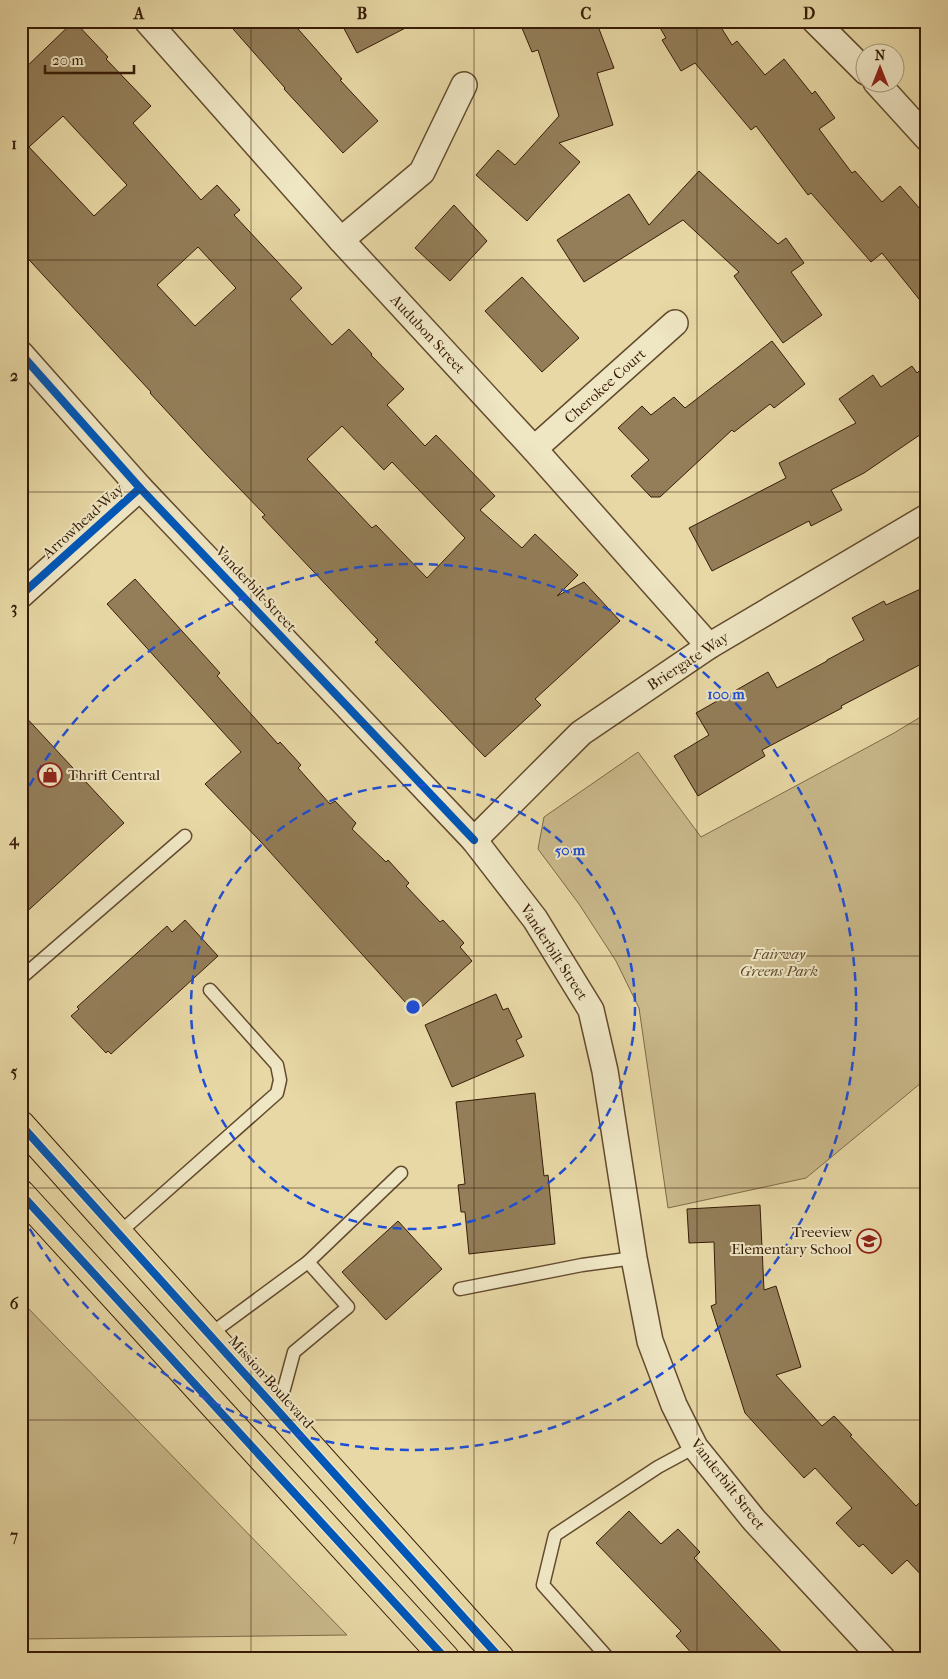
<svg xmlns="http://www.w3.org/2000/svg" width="948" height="1679" font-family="'IM FELL French Canon',serif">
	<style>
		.green { fill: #c9b88a; stroke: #806a48 }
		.building { fill: #937e59; stroke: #371c07; fill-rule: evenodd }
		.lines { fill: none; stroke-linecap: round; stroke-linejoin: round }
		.lane-casing { stroke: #634b2e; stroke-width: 15 }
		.street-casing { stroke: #634b2e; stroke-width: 28 }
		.primary-casing { stroke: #371c07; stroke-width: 30 }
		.lane { stroke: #efe6c4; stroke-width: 12 }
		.street { stroke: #efe6c4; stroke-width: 25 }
		.primary { stroke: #e7d8a5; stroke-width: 28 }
		.cycleway-casing { stroke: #efe6c4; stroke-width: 11 }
		.cycleway { stroke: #0057b8; stroke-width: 8 }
		.grid { fill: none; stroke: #371c07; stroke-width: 1; stroke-opacity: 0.55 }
		.ring { fill: none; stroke: #1d4ed8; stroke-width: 2.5; stroke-dasharray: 9 6 }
		.labels { text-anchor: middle; stroke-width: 4; stroke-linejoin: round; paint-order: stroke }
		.street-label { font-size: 15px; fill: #371c07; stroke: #efe6c4 }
		.poi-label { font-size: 15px; fill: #371c07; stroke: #efe6c4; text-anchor: start }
		.park-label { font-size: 15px; font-style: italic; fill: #634b2e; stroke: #efe6c4 }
		.centre { fill: #1d4ed8; stroke: #efe6c4; stroke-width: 2.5 }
		.ring-label { font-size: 15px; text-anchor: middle; font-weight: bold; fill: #1d4ed8; stroke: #efe6c4; stroke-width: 4; stroke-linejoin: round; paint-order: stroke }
		.neatline { fill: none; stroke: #371c07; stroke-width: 2 }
		.grid-label { font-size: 16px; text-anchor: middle; font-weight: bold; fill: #371c07 }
	</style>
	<rect width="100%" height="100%" fill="#e7d8a5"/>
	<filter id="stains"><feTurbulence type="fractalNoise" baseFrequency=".004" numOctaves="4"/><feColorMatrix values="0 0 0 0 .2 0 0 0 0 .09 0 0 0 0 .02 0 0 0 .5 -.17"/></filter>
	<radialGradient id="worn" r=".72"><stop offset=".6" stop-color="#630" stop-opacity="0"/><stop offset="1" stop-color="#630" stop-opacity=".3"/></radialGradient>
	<!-- green -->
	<g class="green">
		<polygon points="927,713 927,1078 806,1178 668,1208 639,1008 616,961 579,904 538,849 544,817 638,752 701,837 894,733"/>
		<polygon points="21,1301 347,1635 21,1639"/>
	</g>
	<!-- building -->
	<g class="building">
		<path d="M74 21 108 57 106 59 151 106 133 123 201 200 217 185 240 210 234 215 302 288 290 299 332 345 349 329 372 354 371 355 404 389 387 405 425 446 436 435 495 496 480 510 522 548 535 534 578 575 557 596 584 582 620 621 535 699 541 705 485 757 375 642 378 640 262 517 265 515 207 455 150 393 151 392 21 251V72ZM63 116 127 185 94 216 29 147ZM198 247 236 288 195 326 157 285ZM342 426 384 470 392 462 465 538 427 578 376 525 372 528 307 459Z"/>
		<polygon points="226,21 291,21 342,79 340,80 378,121 343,153 284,89 285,88"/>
		<polygon points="340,21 419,21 357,53"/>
		<polygon points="519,21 596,21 614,68 597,73 613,125 559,143 580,162 527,221 476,175 498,150 515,165 559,116 538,50 532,52"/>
		<polygon points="656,21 717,21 732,45 737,41 765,75 784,59 812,94 815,91 835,118 819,129 852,173 855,171 882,202 900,186 927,217 927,309 882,253 871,262 811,193 808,195 756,126 751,130 695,63 681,71 662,40 666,38"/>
		<polygon points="699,171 778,244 786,238 804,263 791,272 822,315 783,343 734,276 739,272 683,220 584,282 557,240 629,194 649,225"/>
		<polygon points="454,205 487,241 450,281 415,248"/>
		<polygon points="522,277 579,338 542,372 485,311"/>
		<polygon points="772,341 805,384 774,408 770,404 734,432 732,430 660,497 651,497 631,476 649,460 618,428 642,406 651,415 674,397 685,408"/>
		<polygon points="927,363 927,430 864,473 831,490 842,510 811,526 809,521 712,571 689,528 786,478 779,463 856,423 839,399 873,375 881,387 912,366 917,373"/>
		<polygon points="135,579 220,673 217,676 278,744 280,742 301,765 298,768 330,804 335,801 356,823 352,829 386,862 388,860 409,883 406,886 440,922 443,920 464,943 460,947 472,961 415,1013 261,842 205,784 241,752 107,604"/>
		<polygon points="927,586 927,661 841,706 842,708 762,750 765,756 698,796 674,756 709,735 696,713 768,672 777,688 827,661 827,660 864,640 852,618 884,601 886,605"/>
		<polygon points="21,712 124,823 21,917"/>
		<polygon points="185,920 218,956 111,1054 108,1051 106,1053 71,1016 79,1009 77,1007 167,926 172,932"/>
		<polygon points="496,994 503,1010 508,1008 522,1037 516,1040 524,1056 452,1087 425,1025"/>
		<polygon points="535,1093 544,1176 548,1175 555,1244 469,1254 465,1212 461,1212 458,1185 465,1184 456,1102"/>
		<polygon points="760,1205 764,1290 776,1286 801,1367 776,1375 822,1426 834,1416 852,1435 850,1436 916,1506 927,1496 927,1581 907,1560 892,1574 863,1544 859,1547 836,1523 852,1508 815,1468 804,1478 745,1413 711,1306 716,1304 714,1242 689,1243 687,1209"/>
		<polygon points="398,1221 442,1269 386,1320 342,1272"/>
		<polygon points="629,1511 661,1544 678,1529 700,1552 694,1558 787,1658 696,1658 676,1636 681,1631 596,1543"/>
	</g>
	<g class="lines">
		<!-- lane casing -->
		<g class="lane-casing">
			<g id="lane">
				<polyline points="21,978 185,836"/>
				<polyline points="119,1233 277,1093 280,1080 277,1065 210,990"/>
				<polyline points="308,1262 401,1173"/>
				<polyline points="460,1289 582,1265 634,1258"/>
				<polyline points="209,1335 308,1262 348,1307 294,1352 278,1411"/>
				<polyline points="608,1658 543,1585 555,1535 658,1467 695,1447"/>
			</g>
		</g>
		<!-- street casing -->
		<g class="street-casing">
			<g id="street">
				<polyline points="147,21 341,240 534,449 709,646"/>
				<polyline points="815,21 866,72"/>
				<polyline points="876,82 927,138"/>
				<polyline points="341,240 422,172 464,85"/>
				<polyline points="21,354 140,488 474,840 535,919 591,1010 605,1071 634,1258 650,1341 674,1405 695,1447 754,1520 882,1658"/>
				<polyline points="534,449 675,323"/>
				<polyline points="21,595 140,488"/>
				<polyline points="474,840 581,733 709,646 927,517"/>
			</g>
		</g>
		<!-- primary casing -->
		<g class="primary-casing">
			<g id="primary">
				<polyline points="21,1125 500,1658"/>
				<polyline points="21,1194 445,1658"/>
			</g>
		</g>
		<!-- lane -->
		<use href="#lane" class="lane"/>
		<!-- street -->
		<use href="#street" class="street"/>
		<!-- primary -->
		<use href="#primary" class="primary"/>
		<!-- cycleway casing -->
		<g class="cycleway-casing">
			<g id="cycleway">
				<polyline points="21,354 140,488 474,840"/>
				<polyline points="21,595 140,488"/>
				<polyline points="21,1125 500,1658"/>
				<polyline points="21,1194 445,1658"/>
			</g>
		</g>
		<!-- cycleway -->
		<use href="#cycleway" class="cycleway"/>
	</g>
	<!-- grid -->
	<path class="grid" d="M251 21V1658M474 21V1658M697 21V1658M21 260H927M21 492H927M21 724H927M21 956H927M21 1188H927M21 1420H927"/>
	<!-- distance rings -->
	<g class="ring">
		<circle cx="413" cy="1007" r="222"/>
		<path d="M22 799A443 443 0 1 1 22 1215"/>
	</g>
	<!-- icons -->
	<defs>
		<g id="shop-ring" transform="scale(1.25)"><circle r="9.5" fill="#efe6c4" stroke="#8f2418" stroke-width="1.5"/><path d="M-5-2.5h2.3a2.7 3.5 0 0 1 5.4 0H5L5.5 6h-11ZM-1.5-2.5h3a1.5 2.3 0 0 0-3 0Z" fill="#8f2418"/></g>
		<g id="school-ring" transform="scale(1.25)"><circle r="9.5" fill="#efe6c4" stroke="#8f2418" stroke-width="1.5"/><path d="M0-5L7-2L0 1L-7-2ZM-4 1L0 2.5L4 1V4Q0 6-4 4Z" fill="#8f2418"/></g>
	</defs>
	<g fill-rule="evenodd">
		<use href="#shop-ring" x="50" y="775"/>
		<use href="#school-ring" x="869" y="1241"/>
	</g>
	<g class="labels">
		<!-- street labels -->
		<g class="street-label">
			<text transform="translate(428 334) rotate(47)" y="5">Audubon Street</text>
			<text transform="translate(605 386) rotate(-42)" y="5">Cherokee Court</text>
			<text transform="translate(83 521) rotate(-42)" y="5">Arrowhead Way</text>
			<text transform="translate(256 589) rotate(47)" y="5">Vanderbilt Street</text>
			<text transform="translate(688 661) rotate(-33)" y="5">Briergate Way</text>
			<text transform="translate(554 952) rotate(57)" y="5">Vanderbilt Street</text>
			<text transform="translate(271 1382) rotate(48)" y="5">Mission Boulevard</text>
			<text transform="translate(728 1484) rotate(52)" y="5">Vanderbilt Street</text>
		</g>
		<!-- poi labels -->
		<g class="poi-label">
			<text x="68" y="780">Thrift Central</text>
			<text x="852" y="1237" text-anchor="end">Treeview<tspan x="852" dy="17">Elementary School</tspan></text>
		</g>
		<!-- park labels -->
		<g class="park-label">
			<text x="779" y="959">Fairway<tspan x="779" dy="17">Greens Park</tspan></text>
		</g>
	</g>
	<circle cx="413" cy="1007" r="8" class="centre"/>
	<g class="ring-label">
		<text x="726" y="699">100 m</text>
		<text x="570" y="855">50 m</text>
	</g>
	<!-- margin -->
	<rect width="948" height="1679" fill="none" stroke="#e7d8a5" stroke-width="55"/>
	<!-- north arrow -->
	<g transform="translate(880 68)"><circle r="24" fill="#efe6c4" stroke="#a59578"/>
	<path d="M0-4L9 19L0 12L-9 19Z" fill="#8f2418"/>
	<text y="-8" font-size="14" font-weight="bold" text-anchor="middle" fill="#371c07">N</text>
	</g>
	<!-- scale -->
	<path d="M45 65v8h89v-8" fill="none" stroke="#371c07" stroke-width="2.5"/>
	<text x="52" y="65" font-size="15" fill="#371c07" stroke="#efe6c4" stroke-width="4" paint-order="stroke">20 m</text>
	<rect x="28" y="28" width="892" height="1624" class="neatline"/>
	<g class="grid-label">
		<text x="139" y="19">A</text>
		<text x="362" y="19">B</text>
		<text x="586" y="19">C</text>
		<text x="809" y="19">D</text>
		<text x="14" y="149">1</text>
		<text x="14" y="381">2</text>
		<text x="14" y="613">3</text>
		<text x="14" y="845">4</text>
		<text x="14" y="1077">5</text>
		<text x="14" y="1309">6</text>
		<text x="14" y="1541">7</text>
	</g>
	<rect width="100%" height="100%" filter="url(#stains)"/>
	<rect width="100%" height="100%" fill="url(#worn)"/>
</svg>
